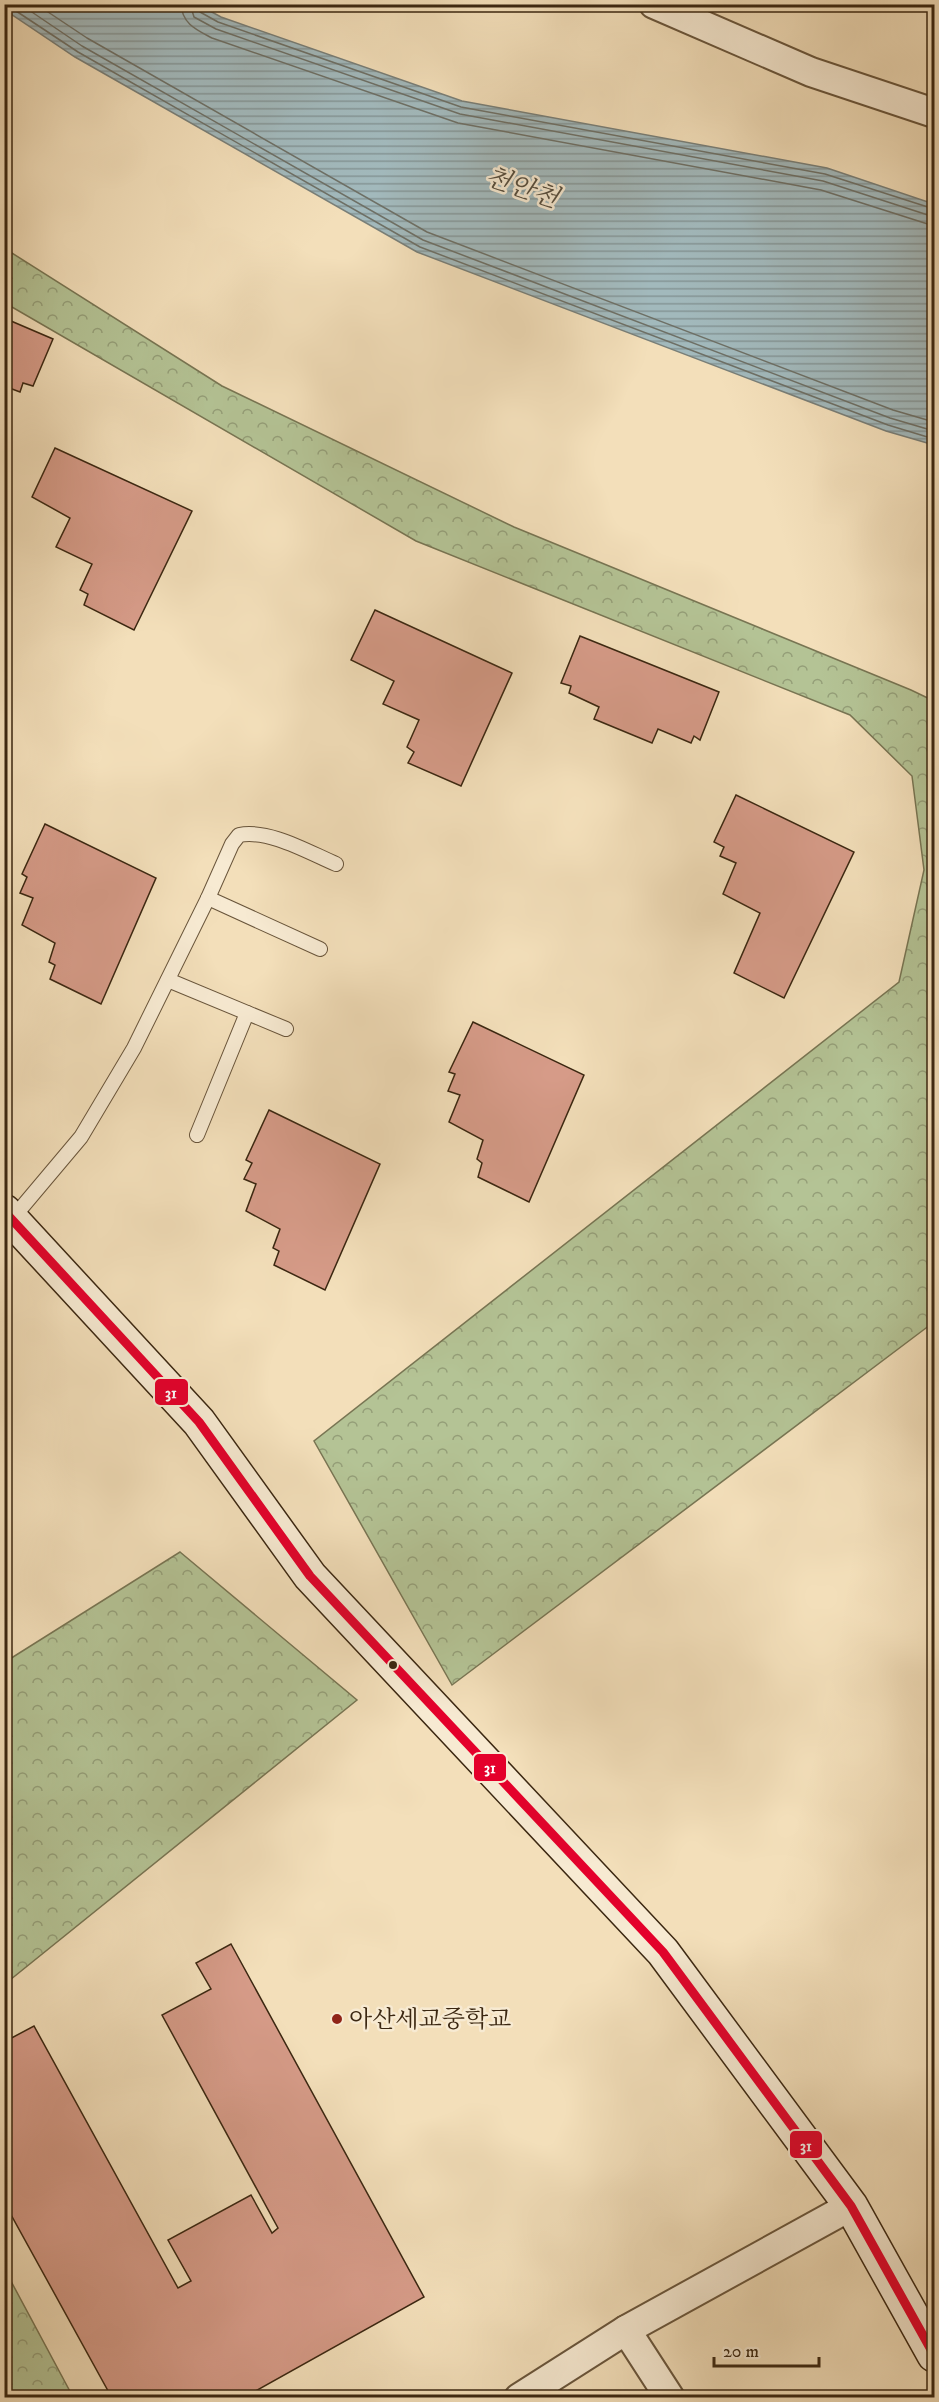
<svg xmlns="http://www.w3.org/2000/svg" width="939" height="2402" font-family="'IM FELL DW Pica','Noto Serif KR',serif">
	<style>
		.forest { fill: url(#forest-crowns); stroke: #787553; stroke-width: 1.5 }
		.water { fill: url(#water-rules); stroke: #797f78; stroke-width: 1.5 }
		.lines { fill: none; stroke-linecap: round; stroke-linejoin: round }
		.shore { stroke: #6e7066; stroke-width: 1.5 }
		.building { fill: #d69b88; stroke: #3b2711; stroke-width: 1.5 }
		.lane-casing { stroke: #69553b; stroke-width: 16 }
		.street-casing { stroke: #69553b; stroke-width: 32 }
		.secondary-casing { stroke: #3b2711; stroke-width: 36 }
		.lane { stroke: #f7ead2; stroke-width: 14 }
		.street { stroke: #f7ead2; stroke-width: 28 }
		.secondary { stroke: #f7ead2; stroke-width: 33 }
		.bus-1-casing { stroke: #f7ead2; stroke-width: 14 }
		.bus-1 { stroke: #e4002b; stroke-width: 9 }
		.bus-dot { fill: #3b2711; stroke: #f7ead2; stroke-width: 2 }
		.poi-dot { fill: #8f2418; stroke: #f7ead2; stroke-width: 2 }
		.labels { text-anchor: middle; stroke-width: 5; stroke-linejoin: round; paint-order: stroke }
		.poi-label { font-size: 24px; fill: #3b2711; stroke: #f7ead2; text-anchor: start }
		.water-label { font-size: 26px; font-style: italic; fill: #554c3c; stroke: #f7ead2 }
		.line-badge { stroke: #f7ead2; stroke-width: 2 }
		.badge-label { font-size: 16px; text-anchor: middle; font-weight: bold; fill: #fff }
	</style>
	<defs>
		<pattern id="forest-crowns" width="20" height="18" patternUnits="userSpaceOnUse" patternTransform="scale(1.5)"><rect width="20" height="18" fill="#b4c395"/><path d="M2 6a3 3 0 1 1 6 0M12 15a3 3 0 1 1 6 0" fill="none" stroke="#949e78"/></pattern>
		<pattern id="water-rules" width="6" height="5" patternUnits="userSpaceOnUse" patternTransform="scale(1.5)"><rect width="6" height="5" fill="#a2b9bc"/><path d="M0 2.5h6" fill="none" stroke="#859697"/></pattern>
	</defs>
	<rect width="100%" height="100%" fill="#f3dfba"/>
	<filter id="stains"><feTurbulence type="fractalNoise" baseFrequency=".00333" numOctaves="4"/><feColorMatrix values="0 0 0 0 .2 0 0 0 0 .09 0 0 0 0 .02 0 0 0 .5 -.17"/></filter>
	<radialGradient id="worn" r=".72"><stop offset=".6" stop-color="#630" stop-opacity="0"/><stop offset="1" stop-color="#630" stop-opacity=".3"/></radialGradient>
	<!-- forest -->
	<g class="forest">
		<polygon points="4,248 222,386 514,527 911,690 934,701 934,1322 452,1685 314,1441 899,982 924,870 912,776 850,715 416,541 5,303"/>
		<polygon points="180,1552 357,1700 5,1984 5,1662"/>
		<polygon points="4,2270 5,2270 73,2397 5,2397"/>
	</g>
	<!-- water -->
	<polygon class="water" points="4,5 199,5 221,17 462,101 827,168 934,204 934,445 886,431 417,252 75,57 5,10"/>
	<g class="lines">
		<!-- shore -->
		<g class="shore">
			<polyline points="20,4 82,46 423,240 890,418 934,431"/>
			<polyline points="36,4 87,38 427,232 893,410 934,422"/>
			<path d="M181 4C182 24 197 30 212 38L458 123 821 190 934 226"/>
			<polyline points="190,4 194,17 216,29 460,114 823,181 934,217"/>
			<polyline points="197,4 200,12 218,22 461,107 825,174 934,209"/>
			<polyline points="4,6 10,7 78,52 420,247 888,425 934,439"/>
		</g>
	</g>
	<!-- building -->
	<g class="building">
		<polygon points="4,318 53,339 33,386 23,383 20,392 4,386"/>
		<polygon points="55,448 192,511 134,630 84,605 88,594 80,590 92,564 56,547 70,518 32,497"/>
		<polygon points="375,610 512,673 461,786 408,763 414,752 407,747 419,720 383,704 394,681 351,660"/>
		<polygon points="580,636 719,692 700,740 694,736 691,743 658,729 652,743 594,719 599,707 569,693 571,686 561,683"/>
		<polygon points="736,795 854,852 784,998 734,973 760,913 723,894 736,863 720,856 724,847 714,842"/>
		<polygon points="45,824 156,878 101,1004 50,979 55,965 49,962 55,943 22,925 33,898 20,893 27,877 22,874"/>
		<polygon points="473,1022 584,1075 529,1202 478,1177 482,1163 477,1159 483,1140 449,1122 460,1095 448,1091 455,1074 449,1072"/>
		<polygon points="269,1110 380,1164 325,1290 274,1265 279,1251 273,1248 280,1229 246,1211 256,1184 244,1179 252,1163 246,1160"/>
		<polygon points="231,1944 424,2297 243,2398 112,2398 4,2202 4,2042 34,2026 178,2288 191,2281 168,2240 251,2195 272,2233 278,2228 162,2015 211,1989 196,1963"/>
	</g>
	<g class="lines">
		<!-- lane casing -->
		<g class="lane-casing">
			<g id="lane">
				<polyline points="208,898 320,949"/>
				<polyline points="168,980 286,1029"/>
				<polyline points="197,1135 247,1013"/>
				<path d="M12 1219 81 1137 134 1048 208 898 232 844 239 835C269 829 308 852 336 864"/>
			</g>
		</g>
		<!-- street casing -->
		<g class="street-casing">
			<g id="street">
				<polyline points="654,4 811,72 934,113"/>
				<polyline points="626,2330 670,2398"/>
				<polyline points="519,2398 626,2330 851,2206"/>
			</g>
		</g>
		<!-- secondary casing -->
		<g class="secondary-casing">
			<polyline id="secondary" points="4,1211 199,1422 310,1576 663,1952 851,2206 934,2355"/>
		</g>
		<!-- lane -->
		<use href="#lane" class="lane"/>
		<!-- street -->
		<use href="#street" class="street"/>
		<!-- secondary -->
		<use href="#secondary" class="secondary"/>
		<!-- bus-1 casing -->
		<g class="bus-1-casing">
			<polyline id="bus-1" points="4,1211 199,1422 310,1576 663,1952 851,2206 934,2355"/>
		</g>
		<!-- bus-1 -->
		<use href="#bus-1" class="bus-1"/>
	</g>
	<!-- markers -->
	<circle class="bus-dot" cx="393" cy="1665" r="5"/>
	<circle class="poi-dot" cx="337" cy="2019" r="6"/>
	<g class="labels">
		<!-- poi labels -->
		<g class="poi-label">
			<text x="349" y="2027">아산세교중학교</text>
		</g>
		<!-- water labels -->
		<g class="water-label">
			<text transform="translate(522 187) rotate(19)" y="9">천안천</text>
		</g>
	</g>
	<g class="line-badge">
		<rect x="154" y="1378" width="35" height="28" rx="6" fill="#e4002b"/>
		<rect x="473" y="1753" width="34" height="29" rx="6" fill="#e4002b"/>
		<rect x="789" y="2130" width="34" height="29" rx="6" fill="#e4002b"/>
	</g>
	<g class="badge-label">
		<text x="171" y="1398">31</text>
		<text x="490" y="1773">31</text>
		<text x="806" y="2151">31</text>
	</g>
	<!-- margin -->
	<rect width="939" height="2402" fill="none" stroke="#f3dfba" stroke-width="24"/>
	<rect x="6" y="6" width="927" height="2390" fill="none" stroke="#3b2711" stroke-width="3"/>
	<rect x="12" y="12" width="915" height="2378" fill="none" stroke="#3b2711" stroke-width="1.5"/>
	<!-- scale -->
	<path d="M714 2357v9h105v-9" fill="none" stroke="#3b2711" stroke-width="3"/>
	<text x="723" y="2357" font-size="18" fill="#3b2711" stroke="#f7ead2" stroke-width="4.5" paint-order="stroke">20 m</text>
	<rect width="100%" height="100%" filter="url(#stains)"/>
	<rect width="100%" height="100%" fill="url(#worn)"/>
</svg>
